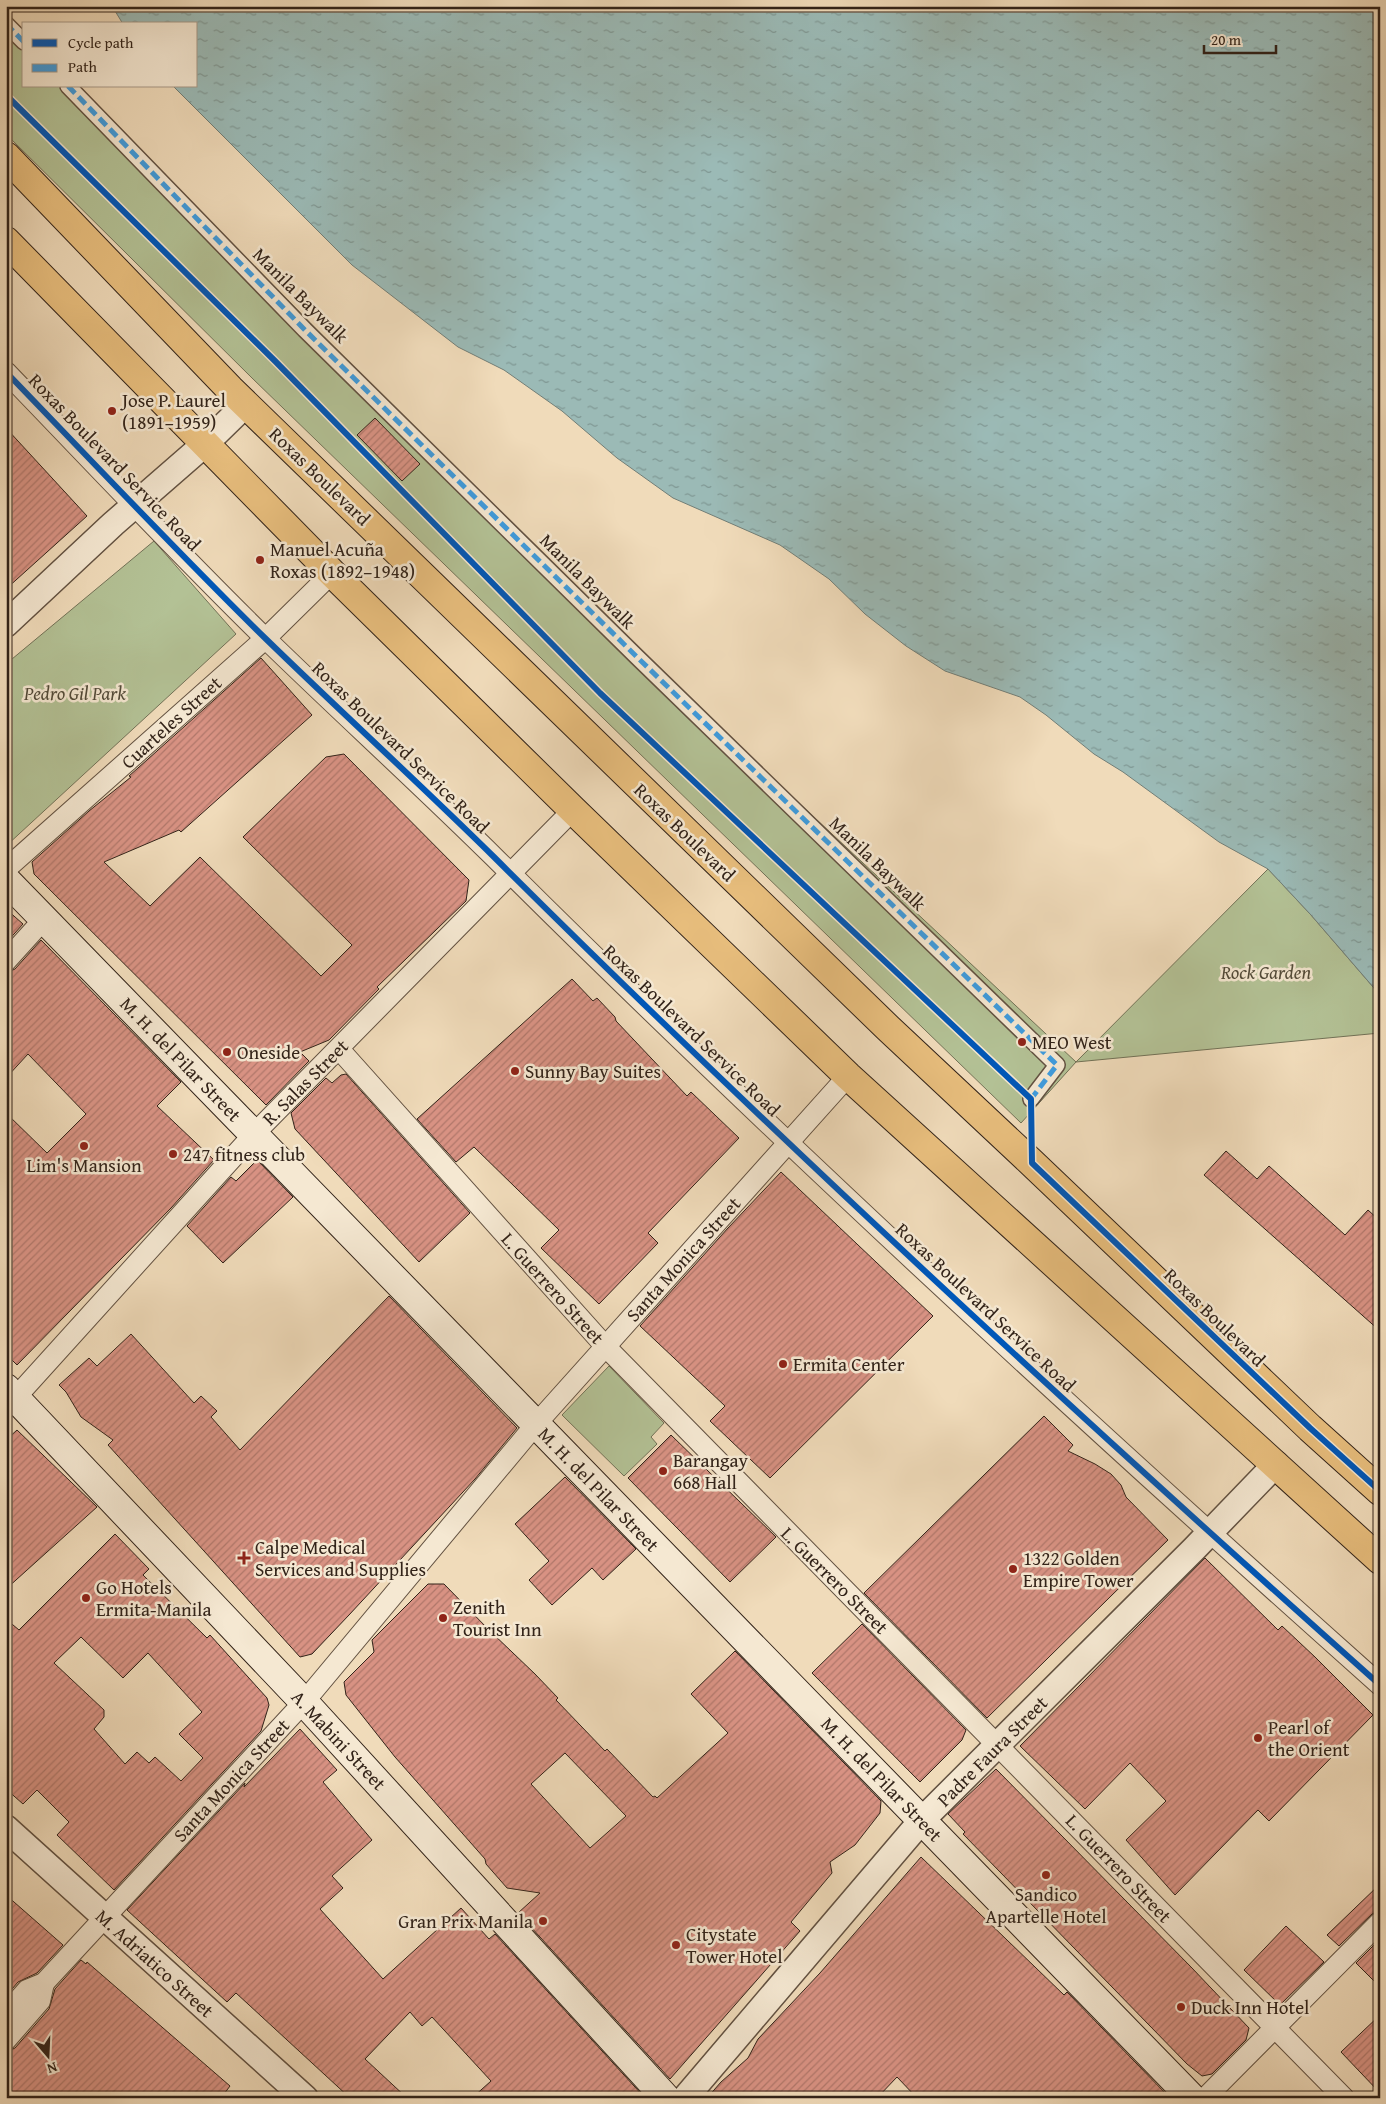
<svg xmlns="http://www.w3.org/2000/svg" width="1386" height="2104" font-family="'Gentium Book Plus',serif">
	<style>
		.green { fill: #b3c195; stroke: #727257 }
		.water { fill: url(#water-ripples); stroke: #717e77 }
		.building { fill: url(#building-hatch); stroke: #322319; fill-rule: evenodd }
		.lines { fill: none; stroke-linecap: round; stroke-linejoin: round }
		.pedestrian-casing { stroke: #625141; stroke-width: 18 }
		.minor-casing { stroke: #625141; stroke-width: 22 }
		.tertiary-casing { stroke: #625141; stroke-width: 28 }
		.secondary-casing { stroke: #322319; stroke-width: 30 }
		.trunk-casing { stroke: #322319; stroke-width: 30 }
		.pedestrian { stroke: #f5e8d2; stroke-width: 15 }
		.minor { stroke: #f5e8d2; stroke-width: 20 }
		.tertiary { stroke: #f5e8d2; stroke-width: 25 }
		.secondary { stroke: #f5e8d2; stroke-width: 28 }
		.trunk { stroke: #e8be7d; stroke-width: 28 }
		.quiet { stroke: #3e9cdf; stroke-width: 5; stroke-dasharray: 10 5; stroke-linecap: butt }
		.cycleway-casing { stroke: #f5e8d2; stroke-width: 9 }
		.cycleway { stroke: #0057b8; stroke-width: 6 }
		.poi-dot { fill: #8f2418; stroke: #f5e8d2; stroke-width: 2 }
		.labels { text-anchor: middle; stroke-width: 5; stroke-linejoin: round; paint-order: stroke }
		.street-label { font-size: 19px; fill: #322319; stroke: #f5e8d2 }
		.poi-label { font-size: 19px; fill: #322319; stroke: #f5e8d2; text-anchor: start }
		.park-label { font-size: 19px; font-style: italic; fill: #524a38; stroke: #f5e8d2 }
	</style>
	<defs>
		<pattern id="water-ripples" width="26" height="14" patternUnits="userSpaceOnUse" patternTransform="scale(1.25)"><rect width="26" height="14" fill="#9bbab6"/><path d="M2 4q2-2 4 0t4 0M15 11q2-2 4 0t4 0" fill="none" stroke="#7f9793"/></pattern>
		<pattern id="building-hatch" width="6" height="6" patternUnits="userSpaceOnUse" patternTransform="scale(1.25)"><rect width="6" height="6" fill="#d89283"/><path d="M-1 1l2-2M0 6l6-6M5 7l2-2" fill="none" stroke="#b0776a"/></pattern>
	</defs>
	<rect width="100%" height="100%" fill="#f0dbba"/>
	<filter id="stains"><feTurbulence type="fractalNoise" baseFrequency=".004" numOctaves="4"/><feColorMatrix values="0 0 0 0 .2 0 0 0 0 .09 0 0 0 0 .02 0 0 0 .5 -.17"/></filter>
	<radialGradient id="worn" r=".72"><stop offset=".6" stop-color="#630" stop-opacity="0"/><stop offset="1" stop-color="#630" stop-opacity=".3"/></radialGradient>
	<!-- green -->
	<g class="green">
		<polygon points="6,15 24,32 24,86 77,86 446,461 756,763 1076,1062 1268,869 1311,915 1380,995 1380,1033 1076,1062 1021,1123 252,378 6,134"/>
		<polygon points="154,541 236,634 6,846 6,664"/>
		<polygon points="609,1366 664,1423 651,1437 657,1444 624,1476 562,1415"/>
	</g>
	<!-- water -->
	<polygon class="water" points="112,6 1380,6 1380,995 1311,915 1268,869 1219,842 1123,772 1094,754 1046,715 1020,697 945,671 906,646 865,614 829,579 780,545 673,498 617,458 562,411 504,370 458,347 352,265 173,86 196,86 196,24 123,24"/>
	<!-- building -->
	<g class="building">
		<polygon points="375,418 420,464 402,481 357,435"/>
		<polygon points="6,428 87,516 6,589"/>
		<polygon points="261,658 312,715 181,832 179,830 104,862 150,906 200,857 321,976 352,945 243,837 326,757 344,754 469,880 466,901 377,987 379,989 329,1040 300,1052 309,1061 266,1105 34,874 32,862 89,811 131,777 129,776"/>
		<polygon points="6,909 23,924 6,943"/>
		<polygon points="41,940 181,1082 157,1106 214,1160 171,1208 17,1365 6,1354 6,1113 47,1153 86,1114 28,1054 6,1078 6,973 15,969"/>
		<polygon points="572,979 593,1001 597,998 615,1017 616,1021 687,1096 691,1092 739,1138 648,1233 658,1243 599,1304 541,1248 559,1230 474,1147 456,1162 417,1119"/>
		<polygon points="346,1074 470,1213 419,1262 295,1129 291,1113 326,1078 332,1083 341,1075"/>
		<polygon points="1226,1151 1257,1179 1269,1166 1345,1235 1368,1210 1380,1221 1380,1331 1204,1175"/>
		<polygon points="257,1160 293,1197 223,1263 187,1226 231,1177 236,1181"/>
		<polygon points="781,1172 933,1316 770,1478 710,1421 725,1406 640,1326 728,1228"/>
		<polygon points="389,1296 517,1428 475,1479 349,1615 312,1654 300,1657 108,1445 113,1440 81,1417 66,1392 59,1385 89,1358 97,1366 131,1334 194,1403 201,1396 217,1411 211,1417 240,1450"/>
		<polygon points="1044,1416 1073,1445 1068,1451 1095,1464 1111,1474 1121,1485 1126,1497 1168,1540 987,1718 864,1593"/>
		<polygon points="17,1430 97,1507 6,1589 6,1440"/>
		<polygon points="671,1435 776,1537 730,1582 628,1478"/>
		<polygon points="565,1477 636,1549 603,1580 592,1568 552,1605 529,1580 549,1561 515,1524"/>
		<path d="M115 1534 149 1569 143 1575 207 1638 210 1635 267 1698 269 1705 261 1731 114 1890 57 1835 69 1822 37 1790 23 1804 6 1789V1619L19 1630ZM81 1637 123 1678 148 1653 202 1712 179 1734 203 1758 181 1781 155 1757 149 1763 137 1752 125 1764 94 1729 104 1717V1710L54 1663Z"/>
		<polygon points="1205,1558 1278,1630 1282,1626 1315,1657 1373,1715 1269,1821 1258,1810 1175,1895 1126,1840 1166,1801 1130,1763 1085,1809 1020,1746"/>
		<path d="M428 1584H444L490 1631 535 1674 558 1698 556 1700 605 1751 607 1749 653 1797 655 1796 657 1798 728 1733 691 1694 735 1651 881 1801 880 1813 855 1845 830 1862 832 1873 791 1922 800 1931 670 2079 518 1913 540 1893 507 1888 486 1864 485 1859 395 1757 346 1695 344 1682 374 1652 372 1640ZM565 1753 626 1816 590 1848 531 1784Z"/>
		<polygon points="862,1624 966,1730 962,1740 920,1782 812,1673"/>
		<polygon points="300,1729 337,1770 323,1782 372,1840 332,1876 343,1888 320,1909 383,1979 461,1908 489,1939 495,1934 645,2098 472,2098 491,2081 432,2017 422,2026 410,2012 365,2059 407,2098 350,2098 236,1993 227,2002 127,1910 245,1783 244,1787"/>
		<polygon points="996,1769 1192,1968 1249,2028 1246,2040 1212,2074 1202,2076 1187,2064 963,1834 965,1832 948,1814"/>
		<polygon points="921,1857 1064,1995 1067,1992 1170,2098 917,2098 897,2077 877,2098 707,2098 721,2082 748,2058 758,2039 820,1973"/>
		<polygon points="1380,1884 1380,1910 1372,1914 1339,1946 1327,1935"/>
		<polygon points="6,1895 63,1945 37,1973 18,1982 6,1996"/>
		<polygon points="1286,1926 1324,1962 1280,2005 1244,1970"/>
		<polygon points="1380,1939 1380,1987 1356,1963"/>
		<polygon points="81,1960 86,1964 87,1962 230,2086 221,2098 6,2098 6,2052 15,2048 49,2009 55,1989"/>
		<polygon points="1380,2015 1380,2093 1341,2052"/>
	</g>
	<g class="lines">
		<!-- pedestrian casing -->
		<g class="pedestrian-casing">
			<g id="pedestrian">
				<polyline points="6,24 24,42"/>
				<polyline points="68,86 305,330 637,657 1057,1065 1031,1099"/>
			</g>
		</g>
		<!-- minor casing -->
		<g class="minor-casing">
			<g id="minor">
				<path d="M6 372C92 461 177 552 266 639 341 712 419 783 494 857 780 1142 1078 1416 1380 1685"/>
				<polyline points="6,869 266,638 332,573"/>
				<polyline points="6,961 44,919"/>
				<polyline points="339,1049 605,1346 1344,2098"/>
				<polyline points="7,1407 254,1134 573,810"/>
				<polyline points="6,2014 27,1990 44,1983 304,1702 536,1424 848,1076"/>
				<polyline points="6,2040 40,2001 44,1983"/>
				<polyline points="1205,2098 1380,1922"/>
			</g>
		</g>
		<!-- tertiary casing -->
		<g class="tertiary-casing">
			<g id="tertiary">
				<polyline points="6,624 113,524 206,443 246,404"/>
				<polyline points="6,1828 305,2098"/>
				<polyline points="685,2098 922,1820 1194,1549 1276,1464"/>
			</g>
		</g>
		<!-- secondary casing -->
		<g class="secondary-casing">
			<g id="secondary">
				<polyline points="6,880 1192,2098"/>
				<polyline points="6,1388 304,1702 666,2098"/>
			</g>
		</g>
		<!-- trunk casing -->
		<g class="trunk-casing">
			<g id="trunk">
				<polyline points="6,156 230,389 888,1028 1032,1163 1310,1428 1380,1491"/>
				<polyline points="6,241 332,573 573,810 848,1076 1380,1560"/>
			</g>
		</g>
		<!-- pedestrian -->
		<use href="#pedestrian" class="pedestrian"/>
		<!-- minor -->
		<use href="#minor" class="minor"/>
		<!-- tertiary -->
		<use href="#tertiary" class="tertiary"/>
		<!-- secondary -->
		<use href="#secondary" class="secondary"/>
		<!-- trunk -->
		<use href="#trunk" class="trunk"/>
		<!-- quiet -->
		<g class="quiet">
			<polyline points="6,24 24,42"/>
			<polyline points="68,86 305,330 637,657 1057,1065 1031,1099 1029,1098"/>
		</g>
		<!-- cycleway casing -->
		<g class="cycleway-casing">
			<g id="cycleway">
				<polyline points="6,95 275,361 600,693 1031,1099 1032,1163 1310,1428 1380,1491"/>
				<path d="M6 372C92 461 177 552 266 639 341 712 419 783 494 857 780 1142 1078 1416 1380 1685"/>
			</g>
		</g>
		<!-- cycleway -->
		<use href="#cycleway" class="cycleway"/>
	</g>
	<!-- markers -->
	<g class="poi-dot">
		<circle cx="112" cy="411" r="5"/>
		<circle cx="260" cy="560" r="5"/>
		<circle cx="1022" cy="1042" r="5"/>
		<circle cx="227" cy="1052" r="5"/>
		<circle cx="515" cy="1071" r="5"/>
		<circle cx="84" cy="1146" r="5"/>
		<circle cx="173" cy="1154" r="5"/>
		<circle cx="783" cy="1364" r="5"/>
		<circle cx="663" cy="1471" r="5"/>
		<path d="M241.5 1550.5h5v5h5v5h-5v5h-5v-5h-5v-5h5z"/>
		<circle cx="1013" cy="1569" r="5"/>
		<circle cx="86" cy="1598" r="5"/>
		<circle cx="443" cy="1618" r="5"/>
		<circle cx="1258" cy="1738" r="5"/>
		<circle cx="1046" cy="1875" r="5"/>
		<circle cx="543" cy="1921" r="5"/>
		<circle cx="676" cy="1945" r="5"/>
		<circle cx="1181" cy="2007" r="5"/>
	</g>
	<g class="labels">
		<!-- street labels -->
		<g class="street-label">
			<text transform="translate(301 295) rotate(45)" y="7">Manila Baywalk</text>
			<text transform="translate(115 462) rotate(46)" y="7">Roxas Boulevard Service Road</text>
			<text transform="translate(320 476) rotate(44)" y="7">Roxas Boulevard</text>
			<text transform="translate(588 581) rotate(45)" y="7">Manila Baywalk</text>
			<text transform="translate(171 722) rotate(-42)" y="7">Cuarteles Street</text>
			<text transform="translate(401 747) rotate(44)" y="7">Roxas Boulevard Service Road</text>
			<text transform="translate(685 832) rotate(44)" y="7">Roxas Boulevard</text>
			<text transform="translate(878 863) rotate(44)" y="7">Manila Baywalk</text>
			<text transform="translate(692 1030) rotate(44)" y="7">Roxas Boulevard Service Road</text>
			<text transform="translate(181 1059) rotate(46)" y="7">M. H. del Pilar Street</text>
			<text transform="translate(305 1082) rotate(-45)" y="7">R. Salas Street</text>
			<text transform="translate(683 1259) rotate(-48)" y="7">Santa Monica Street</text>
			<text transform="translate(553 1288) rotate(48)" y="7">L. Guerrero Street</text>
			<text transform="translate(986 1307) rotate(43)" y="7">Roxas Boulevard Service Road</text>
			<text transform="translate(1215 1317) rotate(44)" y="7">Roxas Boulevard</text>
			<text transform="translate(599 1489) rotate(46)" y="7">M. H. del Pilar Street</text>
			<text transform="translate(835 1580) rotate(45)" y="7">L. Guerrero Street</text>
			<text transform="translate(339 1740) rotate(47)" y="7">A. Mabini Street</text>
			<text transform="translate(992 1751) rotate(-45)" y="7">Padre Faura Street</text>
			<text transform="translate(882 1779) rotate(46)" y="7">M. H. del Pilar Street</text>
			<text transform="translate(231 1780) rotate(-47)" y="7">Santa Monica Street</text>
			<text transform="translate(1119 1868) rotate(46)" y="7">L. Guerrero Street</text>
			<text transform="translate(155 1963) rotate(42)" y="7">M. Adriatico Street</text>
		</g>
		<!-- poi labels -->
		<g class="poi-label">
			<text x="122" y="407">Jose P. Laurel<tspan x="122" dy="22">(1891–1959)</tspan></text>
			<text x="270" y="556">Manuel Acuña<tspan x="270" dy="22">Roxas (1892–1948)</tspan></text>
			<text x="1032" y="1049">MEO West</text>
			<text x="237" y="1059">Oneside</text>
			<text x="525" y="1078">Sunny Bay Suites</text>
			<text x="183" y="1161">247 fitness club</text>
			<text x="84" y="1172" text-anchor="middle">Lim's Mansion</text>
			<text x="793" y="1371">Ermita Center</text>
			<text x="673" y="1467">Barangay<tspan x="673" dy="22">668 Hall</tspan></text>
			<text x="255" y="1554">Calpe Medical<tspan x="255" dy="22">Services and Supplies</tspan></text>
			<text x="1023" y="1565">1322 Golden<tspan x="1023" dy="22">Empire Tower</tspan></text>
			<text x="96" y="1594">Go Hotels<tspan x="96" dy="22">Ermita-Manila</tspan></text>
			<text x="453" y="1614">Zenith<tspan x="453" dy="22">Tourist Inn</tspan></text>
			<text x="1268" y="1734">Pearl of<tspan x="1268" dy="22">the Orient</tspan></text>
			<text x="1046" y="1901" text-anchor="middle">Sandico<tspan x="1046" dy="22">Apartelle Hotel</tspan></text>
			<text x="533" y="1928" text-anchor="end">Gran Prix Manila</text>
			<text x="686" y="1941">Citystate<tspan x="686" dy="22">Tower Hotel</tspan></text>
			<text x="1191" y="2014">Duck Inn Hotel</text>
		</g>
		<!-- park labels -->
		<g class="park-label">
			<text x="75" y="700">Pedro Gil Park</text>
			<text x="1266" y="979">Rock Garden</text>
		</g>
	</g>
	<!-- margin -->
	<rect width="1386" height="2104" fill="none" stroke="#f0dbba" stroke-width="25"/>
	<rect x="8" y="8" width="1371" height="2089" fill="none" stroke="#322319" stroke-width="2.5"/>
	<rect x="12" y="12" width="1361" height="2079" fill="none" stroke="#322319"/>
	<!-- legend -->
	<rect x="22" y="22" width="175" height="65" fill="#f5e8d2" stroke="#a79988"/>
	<rect x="32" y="39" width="25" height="8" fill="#0057b8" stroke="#a79988"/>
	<text x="68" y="48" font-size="15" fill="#322319">Cycle path</text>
	<rect x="32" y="64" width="25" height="8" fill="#3e9cdf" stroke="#a79988"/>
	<text x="68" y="72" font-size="15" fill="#322319">Path</text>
	<!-- north arrow -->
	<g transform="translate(48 2056) rotate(161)" stroke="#f5e8d2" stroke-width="4" paint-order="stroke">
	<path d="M0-4L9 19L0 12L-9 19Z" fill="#322319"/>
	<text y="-8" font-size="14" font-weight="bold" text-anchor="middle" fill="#322319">N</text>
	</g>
	<!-- scale -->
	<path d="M1204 45v8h72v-8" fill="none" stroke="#322319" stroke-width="2.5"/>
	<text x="1211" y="45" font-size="15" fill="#322319" stroke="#f5e8d2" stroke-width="4" paint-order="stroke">20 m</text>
	<rect width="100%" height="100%" filter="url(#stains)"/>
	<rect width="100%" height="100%" fill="url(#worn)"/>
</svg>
